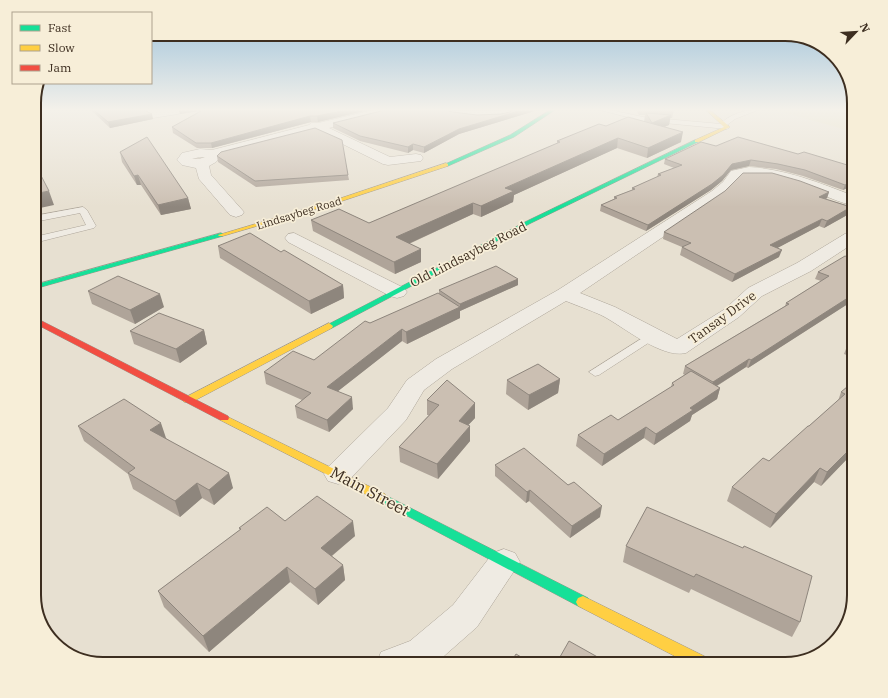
<svg xmlns="http://www.w3.org/2000/svg" width="888" height="698" font-family="'IBM Plex Serif',serif">
	<style>
		.farmland { fill: #e6dfc2 }
		.lines { fill: none; stroke-linecap: round; stroke-linejoin: round }
		.lane-casing { stroke: #ada599; stroke-width: 1 }
		.street-casing { stroke: #ada599; stroke-width: 1 }
		.fast-casing { stroke: #9c958a; stroke-width: 1 }
		.slow-casing { stroke: #9c958a; stroke-width: 1 }
		.jam-casing { stroke: #9c958a; stroke-width: 1 }
		.lane { fill: #efebe3; fill-rule: evenodd }
		.street { fill: #efebe3; fill-rule: evenodd }
		.fast { fill: #16e098; fill-rule: evenodd }
		.slow { fill: #ffcf43; fill-rule: evenodd }
		.jam { fill: #f24e42; fill-rule: evenodd }
		.wall { fill: #afa499 }
		.shaded-wall { fill: #8e867d }
		.building { fill: #cbbfb2; stroke: #8e867d }
		.labels { text-anchor: middle; stroke-width: 3.5; stroke-linejoin: round; paint-order: stroke }
		.far-street-label { font-size: 11px; fill: #3d2e20; stroke: #f7eed8 }
		.street-label { font-size: 13px; fill: #3d2e20; stroke: #f7eed8 }
		.near-street-label { font-size: 16px; fill: #3d2e20; stroke: #f7eed8 }
		.rim { fill: none; stroke: #3d2e20; stroke-width: 2 }
	</style>
	<rect width="100%" height="100%" fill="#e7e0d1"/>
	<!-- farmland -->
	<polygon class="farmland" points="775,110 830,110 854,114 854,132"/>
	<g class="lines">
		<!-- lane casing -->
		<g class="lane-casing">
			<g id="lane">
				<path d="M600 110H610L643 117 721 124C727 115 747 109 758 110L735 119 727 125 730 127 727 129 643 121Z"/>
				<polygon points="83,207 87,210 96,226 94,228 34,243 34,237 86,225 80,213 34,222 34,216"/>
				<polygon points="652,332 658,336 656,338 599,375 595,376 589,372"/>
			</g>
		</g>
		<!-- street casing -->
		<g class="street-casing">
			<g id="street">
				<polygon points="140,110 184,110 178,114 153,118"/>
				<path d="M373 110H391L389 112 329 128 390 157 416 154 421 155 423 158 421 161 388 165 383 164 316 131 221 156 216 162 209 166 211 175 244 212 242 215 236 217 230 215 199 179 196 168 182 165 177 160 182 153 200 149 212 150 309 125 311 123H318ZM200 157H205L199 159H192Z"/>
				<path d="M440 110 475 111 508 110 513 113C507 122 447 119 440 110Z"/>
				<path d="M749 167C786 169 820 183 854 196V206C816 196 782 171 741 178L733 188 722 197 580 293 615 307 677 339 725 309 748 288 797 263 848 232 854 231V243L811 271 762 296 739 317 686 353C661 359 623 326 601 315 590 310 578 306 566 301L452 369 424 390 406 420 348 481 338 484 328 481 324 474 328 467 388 408 407 380 436 359 558 290 712 191 723 182 731 171Z"/>
				<polygon points="294,233 404,288 407,292 404,296 397,298 390,296 288,242 285,238 288,234"/>
				<polygon points="504,549 515,553 520,562 477,627 435,664 376,664 381,652 410,641 453,605 493,553"/>
			</g>
		</g>
		<!-- fast casing -->
		<g class="fast-casing">
			<g id="fast">
				<polygon points="550,110 555,110 514,137 448,166 443,165 510,135"/>
				<polygon points="695,140 700,141 531,223 332,328 329,329 325,326 527,221"/>
				<polygon points="221,233 223,234 223,236 34,289 34,285"/>
				<polygon points="381,493 588,598 590,602 588,606 583,608 578,606 377,500 375,497 377,494"/>
			</g>
		</g>
		<!-- slow casing -->
		<g class="slow-casing">
			<g id="slow">
				<polygon points="706,110 710,110 730,127 699,142 695,142 695,140 724,127"/>
				<polygon points="446,163 448,164 448,166 336,203 223,236 219,236 218,235 332,201"/>
				<polygon points="329,323 333,326 332,328 192,402 184,402 183,400 184,398"/>
				<polygon points="224,415 385,494 387,497 385,500 381,501 377,500 220,420 219,418 220,416"/>
				<polygon points="583,596 710,659 712,664 690,664 578,606 576,602 578,598"/>
			</g>
		</g>
		<!-- jam casing -->
		<g class="jam-casing">
			<polygon id="jam" points="34,317 228,416 229,418 228,420 220,420 34,323"/>
		</g>
		<!-- lane -->
		<use href="#lane" class="lane"/>
		<!-- street -->
		<use href="#street" class="street"/>
		<!-- fast -->
		<use href="#fast" class="fast"/>
		<!-- slow -->
		<use href="#slow" class="slow"/>
		<!-- jam -->
		<use href="#jam" class="jam"/>
	</g>
	<!-- wall -->
	<g class="wall">
		<polygon points="91,110 144,110 153,119 110,128"/>
		<polygon points="179,110 368,110 318,122 311,122 212,148 197,148 173,133 172,127 202,110 180,114"/>
		<polygon points="510,110 538,110 459,134 424,153 413,150 408,153 360,141 333,128 333,123 453,112 477,115 501,114 510,112 511,111"/>
		<polygon points="636,110 674,110 672,118 670,118 669,125 664,127 681,142 647,158 617,148 514,195 513,202 481,217 473,214 409,244 421,249 421,262 395,274 313,231 311,220 369,223 557,144 557,141 606,126 644,122 645,115 639,115"/>
		<polygon points="716,146 798,154 854,167 854,185 843,190 803,176 776,169 749,166 731,170 722,181 711,190 646,231 600,211 601,205 614,199 614,197 632,190 632,188 657,177 658,174 674,168 664,164 665,159"/>
		<polygon points="120,152 188,198 191,209 161,215 141,185 137,185 122,162"/>
		<polygon points="217,156 348,175 349,180 256,187 218,162"/>
		<polygon points="829,192 827,198 826,199 851,207 849,214 824,228 819,226 777,248 779,257 732,282 680,255 682,247 663,239 664,232"/>
		<polygon points="218,246 281,252 343,285 344,298 311,314 220,258"/>
		<polygon points="854,256 854,300 748,368 746,367 717,386 720,388 717,399 692,415 690,421 654,445 644,438 602,466 576,446 578,435 618,420 671,387 672,383 685,375 683,374 685,366 785,306 786,303 821,281 815,279 818,272"/>
		<polygon points="518,279 518,285 460,311 460,318 407,344 402,341 338,391 353,409 329,432 297,418 295,406 302,400 266,384 264,372 314,360 370,323 439,294 439,290"/>
		<polygon points="88,291 164,307 135,324 92,304"/>
		<polygon points="204,330 207,344 180,363 134,344 130,331"/>
		<polygon points="854,337 854,358 844,354 849,341"/>
		<polygon points="560,379 558,393 528,410 506,394 507,380"/>
		<polygon points="854,381 854,455 849,460 847,459 821,486 814,482 770,528 727,501 732,487 769,461 809,426 838,401 841,392"/>
		<polygon points="427,400 475,403 475,418 468,425 470,441 438,479 400,462 399,447 429,415 427,415"/>
		<polygon points="78,426 166,438 233,488 214,505 202,498 180,517 133,489 128,474 84,441"/>
		<polygon points="495,465 600,517 570,538 529,501 526,503 495,476"/>
		<polygon points="647,507 800,622 792,637 691,589 689,593 623,562 626,546"/>
		<polygon points="285,521 355,536 332,556 343,565 345,580 318,605 290,582 209,652 164,607 158,591 240,530 239,528"/>
	</g>
	<!-- shaded-wall -->
	<g class="shaded-wall">
		<polygon points="179,110 206,110 180,114"/>
		<polygon points="346,110 368,110 318,122 317,116"/>
		<polygon points="522,110 538,110 459,134 424,153 424,147 459,129"/>
		<polygon points="152,114 153,119 110,128 108,122"/>
		<polygon points="671,115 669,125 650,133 652,123"/>
		<polygon points="310,116 311,122 212,148 211,143"/>
		<polygon points="683,132 681,142 647,158 648,148"/>
		<polygon points="618,138 617,148 514,195 513,202 481,217 481,206 505,188"/>
		<polygon points="413,144 413,150 408,153 408,147"/>
		<polygon points="751,160 749,166 731,170 722,181 711,190 646,231 648,225 732,164"/>
		<polygon points="138,175 141,185 137,185 134,176"/>
		<polygon points="854,180 854,185 843,190 845,185"/>
		<polygon points="49,191 54,205 40,208 41,211 34,213 34,194"/>
		<polygon points="829,192 827,198 817,203 819,197"/>
		<polygon points="188,198 191,209 161,215 158,205"/>
		<polygon points="473,203 473,214 397,249 396,237"/>
		<polygon points="851,207 849,214 824,228 827,221"/>
		<polygon points="822,219 819,226 768,253 770,245"/>
		<polygon points="421,249 421,262 395,274 394,262"/>
		<polygon points="782,250 779,257 732,282 735,274"/>
		<polygon points="518,279 518,285 460,311 460,318 407,344 406,332 460,307 460,304"/>
		<polygon points="343,285 344,298 311,314 309,301"/>
		<polygon points="854,290 854,300 748,368 751,360"/>
		<polygon points="160,294 164,307 135,324 130,310"/>
		<polygon points="402,329 402,341 328,399 327,387"/>
		<polygon points="204,330 207,344 180,363 176,349"/>
		<polygon points="749,359 746,367 710,390 713,382"/>
		<polygon points="560,379 558,393 528,410 529,395"/>
		<polygon points="720,388 717,399 692,415 690,421 654,445 656,434 690,408"/>
		<polygon points="352,397 353,409 329,432 327,420"/>
		<polygon points="475,403 475,418 458,436 459,421"/>
		<polygon points="161,423 166,438 155,445 150,430"/>
		<polygon points="470,426 470,441 438,479 437,464"/>
		<polygon points="646,427 644,438 602,466 604,454"/>
		<polygon points="853,446 847,459 821,486 827,472"/>
		<polygon points="854,449 854,455 849,460"/>
		<polygon points="820,468 814,482 770,528 776,514"/>
		<polygon points="229,473 233,488 214,505 209,490"/>
		<polygon points="197,483 202,498 180,517 175,501"/>
		<polygon points="530,490 529,501 526,503 527,492"/>
		<polygon points="602,506 600,517 570,538 572,526"/>
		<polygon points="353,521 355,536 323,563 321,548"/>
		<polygon points="343,565 345,580 318,605 315,589"/>
		<polygon points="287,567 290,582 209,652 203,636"/>
		<polygon points="170,658 173,664 169,664"/>
	</g>
	<!-- building -->
	<g class="building">
		<polygon points="94,110 144,110 152,114 108,122"/>
		<polygon points="203,110 346,110 317,116 310,116 211,143 196,143 172,127"/>
		<polygon points="385,110 445,110 453,112 477,115 501,114 510,112 512,110 522,110 459,129 424,147 413,144 408,147 360,136 333,123"/>
		<polygon points="646,113 671,115 652,123"/>
		<polygon points="628,117 683,132 648,148 618,138 505,188 514,191 481,206 473,203 396,237 421,249 394,262 311,220 339,209 369,223 560,142 557,141 599,124 606,126"/>
		<polygon points="315,128 342,140 348,175 255,181 217,156 221,152"/>
		<polygon points="147,137 188,198 158,205 138,175 134,176 120,152"/>
		<polygon points="738,137 798,154 804,152 854,167 854,180 845,185 805,170 778,164 751,160 732,164 723,175 712,184 648,225 601,205 617,198 614,197 635,189 632,188 661,175 658,174 682,165 665,159 701,142 716,146"/>
		<polygon points="34,162 49,191 34,194 35,197 34,197"/>
		<polygon points="743,173 772,173 800,181 829,192 819,197 851,207 827,221 822,219 770,245 782,250 735,274 682,247 691,243 664,232 725,191"/>
		<polygon points="250,233 281,252 284,250 343,285 309,301 218,246"/>
		<polygon points="845,256 851,258 854,256 854,290 853,291 854,292 854,294 751,360 749,359 713,382 685,366 789,304 786,303 829,276 818,272"/>
		<polygon points="496,266 518,279 460,304 439,290"/>
		<polygon points="118,276 160,294 130,310 88,291"/>
		<polygon points="438,293 460,307 406,332 402,329 327,387 352,397 327,420 295,406 311,393 264,372 293,351 314,360 365,321 370,323"/>
		<polygon points="159,313 204,330 176,349 130,331"/>
		<polygon points="854,337 854,343 849,341"/>
		<polygon points="538,364 560,379 529,395 507,380"/>
		<polygon points="691,371 720,388 690,408 693,410 656,434 646,427 604,454 578,435 611,415 618,420 674,385 672,383"/>
		<polygon points="447,380 475,403 459,421 470,426 437,464 399,447 439,405 427,400"/>
		<polygon points="854,381 854,446 853,446 827,472 820,468 776,514 732,487 763,458 769,461 808,426 809,426 845,394 841,392"/>
		<polygon points="124,399 161,423 150,430 229,473 209,490 197,483 175,501 128,473 135,468 78,426"/>
		<polygon points="524,448 568,485 574,482 602,506 572,526 530,490 527,492 495,465"/>
		<polygon points="317,496 353,521 321,548 343,565 315,589 287,567 203,636 158,591 241,529 239,528 267,507 285,521"/>
		<polygon points="647,507 743,548 744,546 812,576 800,622 696,574 694,577 626,546"/>
		<polygon points="569,641 610,664 556,664"/>
		<polygon points="516,654 533,664 510,664"/>
		<polygon points="170,658 169,664 105,664 106,663"/>
	</g>
	<!-- sky -->
	<linearGradient id="sky" x2="0" y2="1"><stop stop-color="#96bed9"/><stop offset="0.53" stop-color="#f4f1ea"/><stop offset="1" stop-color="#f4f1ea" stop-opacity="0"/></linearGradient>
	<rect width="888" height="207" fill="url(#sky)"/>
	<g class="labels">
		<!-- far-street labels -->
		<g class="far-street-label">
			<text transform="translate(299 213) rotate(-17)" y="4">Lindsaybeg Road</text>
		</g>
		<!-- street labels -->
		<g class="street-label">
			<text transform="translate(468 254) rotate(-27)" y="5">Old Lindsaybeg Road</text>
			<text transform="translate(722 317) rotate(-36)" y="5">Tansay Drive</text>
		</g>
		<!-- near-street labels -->
		<g class="near-street-label">
			<text transform="translate(370 491) rotate(28)" y="6">Main Street</text>
		</g>
	</g>
	<!-- crop -->
	<path d="M0 0H888V698H0ZM103 41H785A62 62 0 0 1 847 103V595A62 62 0 0 1 785 657H103A62 62 0 0 1 41 595V103A62 62 0 0 1 103 41Z" fill="#f7eed8" fill-rule="evenodd"/>
	<path class="rim" d="M103 41H785A62 62 0 0 1 847 103V595A62 62 0 0 1 785 657H103A62 62 0 0 1 41 595V103A62 62 0 0 1 103 41Z"/>
	<!-- legend -->
	<rect x="12" y="12" width="140" height="72" fill="#f7eed8" stroke="#ada18e"/>
	<rect x="20" y="25" width="20" height="6" fill="#16e098" stroke="#ada18e"/>
	<text x="48" y="32" font-size="12" fill="#3d2e20">Fast</text>
	<rect x="20" y="45" width="20" height="6" fill="#ffcf43" stroke="#ada18e"/>
	<text x="48" y="52" font-size="12" fill="#3d2e20">Slow</text>
	<rect x="20" y="65" width="20" height="6" fill="#f24e42" stroke="#ada18e"/>
	<text x="48" y="72" font-size="12" fill="#3d2e20">Jam</text>
	<!-- north arrow -->
	<g transform="translate(856 32) rotate(65)" stroke="#f7eed8" stroke-width="3" paint-order="stroke">
	<path d="M0-3L7 15L0 10L-7 15Z" fill="#3d2e20"/>
	<text y="-6" font-size="11" font-weight="bold" text-anchor="middle" fill="#3d2e20">N</text>
	</g>
</svg>
